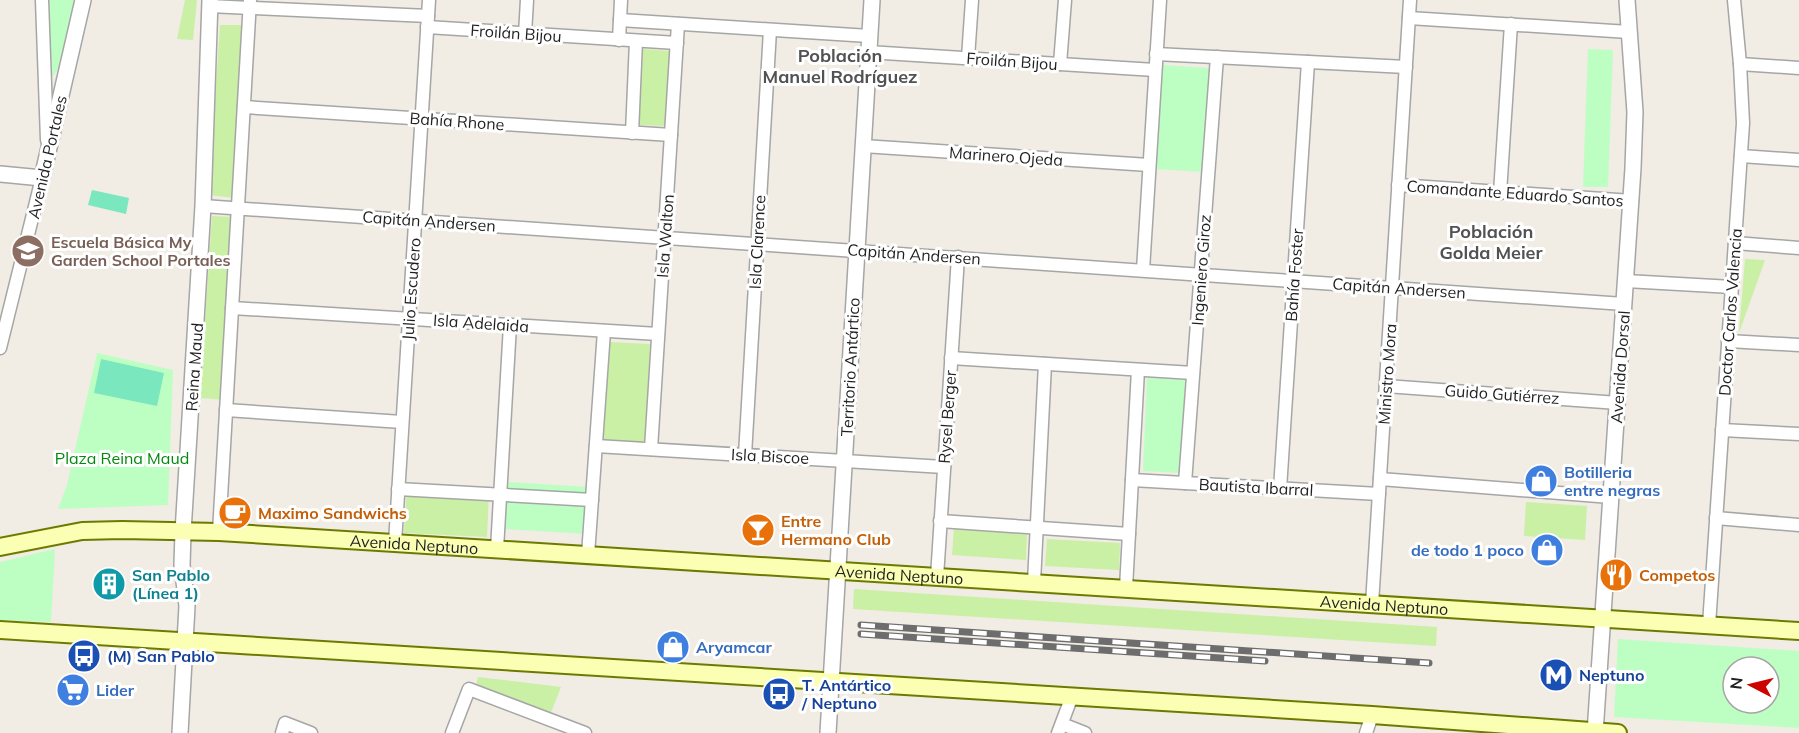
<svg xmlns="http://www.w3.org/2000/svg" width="1799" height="733" font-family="Mulish,sans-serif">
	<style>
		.grass { fill: #c9f0a5 }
		.park { fill: #bdffc3; fill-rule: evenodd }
		.pitch { fill: #7ae7bf }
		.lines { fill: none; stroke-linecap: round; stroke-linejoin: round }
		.minor-casing { stroke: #a6a6a6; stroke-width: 15 }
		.tertiary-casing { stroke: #a6a6a6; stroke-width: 18 }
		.secondary-casing { stroke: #6c7b00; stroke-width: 20 }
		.minor { stroke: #fff; stroke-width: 12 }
		.tertiary { stroke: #fff; stroke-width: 15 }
		.secondary { stroke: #faffb3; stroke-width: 16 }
		.rail-casing { stroke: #6d6d6d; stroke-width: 7 }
		.rail { stroke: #fff; stroke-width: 4.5; stroke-dasharray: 14; stroke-linecap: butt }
		.labels { text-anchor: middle; stroke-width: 6; stroke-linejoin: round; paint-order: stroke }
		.street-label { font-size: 16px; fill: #1f1f1f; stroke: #fff }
		.education-label { font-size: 16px; font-weight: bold; fill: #785e54; stroke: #fff; text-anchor: start }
		.park-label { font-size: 16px; fill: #00890e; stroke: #fff }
		.shop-label { font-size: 16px; font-weight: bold; fill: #366cbe; stroke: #fff; text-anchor: start }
		.food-label { font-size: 16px; font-weight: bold; fill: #c56008; stroke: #fff; text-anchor: start }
		.culture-label { font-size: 16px; font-weight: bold; fill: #0d838f; stroke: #fff; text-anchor: start }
		.transit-label { font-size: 16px; font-weight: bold; fill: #164399; stroke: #fff; text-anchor: start }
		.neighbourhood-label { font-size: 18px; font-weight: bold; fill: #525252; stroke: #fff }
	</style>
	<rect width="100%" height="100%" fill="#f1ece4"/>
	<!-- grass -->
	<g class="grass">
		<polygon points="185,0 197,0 193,40 177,39"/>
		<polygon points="220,25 244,25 235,198 209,195"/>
		<polygon points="643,49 670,51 666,126 639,125"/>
		<polygon points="212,216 234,217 224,400 200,398"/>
		<polygon points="1745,259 1765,260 1739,333"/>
		<polygon points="609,342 650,344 645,444 603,440"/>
		<polygon points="407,486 489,491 487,537 404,533"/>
		<polygon points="1526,502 1587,506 1585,540 1524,536"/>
		<polygon points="954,528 1027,533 1026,560 952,555"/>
		<polygon points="1047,539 1120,543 1119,570 1045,566"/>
		<polygon points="854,589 1437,627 1436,646 853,609"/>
		<polygon points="478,677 561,687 550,715 476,685"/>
	</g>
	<!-- park -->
	<g class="park">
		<polygon points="49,0 75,0 58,69 52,77"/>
		<polygon points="1588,49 1613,50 1608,187 1583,187"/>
		<polygon points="1162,65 1211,68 1202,172 1155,169"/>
		<polygon points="97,353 173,370 168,505 58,509 67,485"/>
		<polygon points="1147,378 1185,380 1181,473 1143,471"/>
		<polygon points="507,482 589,487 586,534 504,529"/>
		<polygon points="55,549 51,622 0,620 0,562"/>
		<path d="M1618 639 1799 651V728L1614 717ZM1733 667H1769V703H1733Z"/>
	</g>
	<!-- pitch -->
	<g class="pitch">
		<polygon points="92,190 129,198 126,214 88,205"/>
		<polygon points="101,359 164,373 157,406 94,393"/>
	</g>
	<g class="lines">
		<!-- minor casing -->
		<g class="minor-casing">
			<g id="minor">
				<polyline points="42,0 47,140"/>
				<polyline points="209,6 428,16"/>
				<polyline points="1409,18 1629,32"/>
				<polyline points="620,20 869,36"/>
				<polyline points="427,27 677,43"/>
				<polyline points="525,34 527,0"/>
				<polyline points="619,40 621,0"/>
				<polyline points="868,52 1155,70"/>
				<polyline points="1156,54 1406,67"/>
				<polyline points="968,58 972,0"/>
				<polyline points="1060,64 1065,0"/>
				<polyline points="1740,64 1799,68"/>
				<polyline points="244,107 671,135"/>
				<polyline points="632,133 636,41"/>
				<polyline points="863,146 1149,165"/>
				<polyline points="1741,156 1799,160"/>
				<polyline points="1398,185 1632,201"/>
				<polyline points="1500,193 1511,24"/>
				<polyline points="203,206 1624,304"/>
				<polyline points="1735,243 1799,248"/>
				<polyline points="1143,270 1160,0"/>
				<polyline points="1626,281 1732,287"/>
				<polyline points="232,308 658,334"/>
				<polyline points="1728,341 1799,345"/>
				<polyline points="0,348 42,178"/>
				<polyline points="951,358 1193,373"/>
				<polyline points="1386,386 1618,403"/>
				<polyline points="226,410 402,422"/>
				<polyline points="1722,430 1799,434"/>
				<polyline points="596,446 944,467"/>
				<polyline points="651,449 678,24"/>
				<polyline points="745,455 770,30"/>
				<polyline points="1380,479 1611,497"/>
				<polyline points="1132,480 1379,494"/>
				<polyline points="1185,483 1217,57"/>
				<polyline points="398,489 592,500"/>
				<polyline points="1280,489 1308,62"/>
				<polyline points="1716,518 1799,525"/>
				<polyline points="940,521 1129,534"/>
				<polyline points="219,532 250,0"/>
				<polyline points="395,543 429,0"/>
				<polyline points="497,549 510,325"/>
				<polyline points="588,555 604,331"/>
				<polyline points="937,577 958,257"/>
				<polyline points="1034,582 1045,364"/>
				<polyline points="1126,588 1138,370"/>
				<polyline points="1372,604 1410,0"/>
				<polyline points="1709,625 1743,123 1740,64 1734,0"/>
				<polyline points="1062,724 1085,733"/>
				<polyline points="282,733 285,723 311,733"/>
				<polyline points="452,733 469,689 585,733"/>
				<polyline points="1058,733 1072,696"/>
				<polyline points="1366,733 1372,715"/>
			</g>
		</g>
		<!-- tertiary casing -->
		<g class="tertiary-casing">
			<g id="tertiary">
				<polyline points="0,174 42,178 83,0"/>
				<polyline points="180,733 187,606 182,565 183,532 203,206 210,0"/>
				<polyline points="828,733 872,0"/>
				<polyline points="1595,733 1633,168 1635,112 1627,0"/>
			</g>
		</g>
		<!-- secondary casing -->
		<g class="secondary-casing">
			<g id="secondary">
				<path id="s1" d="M0 547 82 531 122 530 219 532 1799 631"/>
				<polyline points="0,630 1372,715 1618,733"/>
			</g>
		</g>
		<!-- minor -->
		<use href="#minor" class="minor"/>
		<!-- tertiary -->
		<use href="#tertiary" class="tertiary"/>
		<!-- secondary -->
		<use href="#secondary" class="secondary"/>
		<!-- rail casing -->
		<g class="rail-casing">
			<g id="rail">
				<polyline points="861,625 1429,663"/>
				<polyline points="861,634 1265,661"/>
			</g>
		</g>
		<!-- rail -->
		<use href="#rail" class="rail"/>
	</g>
	<!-- icons -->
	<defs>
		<g id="school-disc" transform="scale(1.725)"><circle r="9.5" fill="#8d6e63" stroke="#fff"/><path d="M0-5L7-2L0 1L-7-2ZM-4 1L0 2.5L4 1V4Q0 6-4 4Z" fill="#fff"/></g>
		<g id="shop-disc" transform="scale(1.725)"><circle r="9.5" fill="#3f7fe0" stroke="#fff"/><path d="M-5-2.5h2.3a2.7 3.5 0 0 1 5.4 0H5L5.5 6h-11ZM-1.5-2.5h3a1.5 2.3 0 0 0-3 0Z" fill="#fff"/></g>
		<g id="cafe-disc" transform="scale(1.725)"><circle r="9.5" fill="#e8710a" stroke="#fff"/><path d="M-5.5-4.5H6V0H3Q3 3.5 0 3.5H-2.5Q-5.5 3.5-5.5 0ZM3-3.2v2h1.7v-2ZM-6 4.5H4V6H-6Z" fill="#fff"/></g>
		<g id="bar-disc" transform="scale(1.725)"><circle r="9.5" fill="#e8710a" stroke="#fff"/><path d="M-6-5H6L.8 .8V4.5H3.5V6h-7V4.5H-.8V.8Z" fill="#fff"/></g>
		<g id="restaurant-disc" transform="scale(1.725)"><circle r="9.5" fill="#e8710a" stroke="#fff"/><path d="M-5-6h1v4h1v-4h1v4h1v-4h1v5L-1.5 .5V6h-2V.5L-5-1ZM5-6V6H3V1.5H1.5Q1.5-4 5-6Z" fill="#fff"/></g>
		<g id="building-disc" transform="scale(1.725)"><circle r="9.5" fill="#0f9aa8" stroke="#fff"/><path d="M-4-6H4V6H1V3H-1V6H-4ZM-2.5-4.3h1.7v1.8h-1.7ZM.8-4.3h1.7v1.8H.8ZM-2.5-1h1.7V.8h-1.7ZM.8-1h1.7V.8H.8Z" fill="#fff"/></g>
		<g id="bus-disc" transform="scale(1.725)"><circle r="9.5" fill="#1a4fb4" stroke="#fff"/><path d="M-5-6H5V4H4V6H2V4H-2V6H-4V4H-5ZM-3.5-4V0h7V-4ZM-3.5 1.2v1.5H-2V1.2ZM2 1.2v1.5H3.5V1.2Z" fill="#fff"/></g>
		<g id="metro-disc" transform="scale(1.725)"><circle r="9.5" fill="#1a4fb4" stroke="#fff"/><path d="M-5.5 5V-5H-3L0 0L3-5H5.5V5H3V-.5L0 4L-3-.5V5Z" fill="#fff"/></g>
		<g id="supermarket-disc" transform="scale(1.725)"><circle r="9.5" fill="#3f7fe0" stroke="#fff"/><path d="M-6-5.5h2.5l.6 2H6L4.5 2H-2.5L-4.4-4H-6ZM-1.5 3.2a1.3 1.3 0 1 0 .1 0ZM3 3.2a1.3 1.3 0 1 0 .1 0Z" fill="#fff"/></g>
	</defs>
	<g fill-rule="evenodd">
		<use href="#school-disc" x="28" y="251"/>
		<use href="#shop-disc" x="1541" y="481"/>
		<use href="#cafe-disc" x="235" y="513"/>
		<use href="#bar-disc" x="758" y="530"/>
		<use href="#shop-disc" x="1547" y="550"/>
		<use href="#restaurant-disc" x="1616" y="575"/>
		<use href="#building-disc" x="109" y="584"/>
		<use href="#shop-disc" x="673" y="647"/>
		<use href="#bus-disc" x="84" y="656"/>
		<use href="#metro-disc" x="1556" y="675"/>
		<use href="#supermarket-disc" x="73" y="690"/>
		<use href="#bus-disc" x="779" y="694"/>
	</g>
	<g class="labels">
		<!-- street labels -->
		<g class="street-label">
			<text transform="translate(516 33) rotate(4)" y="6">Froilán Bijou</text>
			<text transform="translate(1012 61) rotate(4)" y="6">Froilán Bijou</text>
			<text transform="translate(457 121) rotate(4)" y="6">Bahía Rhone</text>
			<text transform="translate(1006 156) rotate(4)" y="6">Marinero Ojeda</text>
			<text transform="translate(47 157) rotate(-77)" y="6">Avenida Portales</text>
			<text transform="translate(1515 193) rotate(4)" y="6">Comandante Eduardo Santos</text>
			<text transform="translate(429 221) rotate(4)" y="6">Capitán Andersen</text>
			<text transform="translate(665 236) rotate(-86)" y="6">Isla Walton</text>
			<text transform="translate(757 242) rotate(-87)" y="6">Isla Clarence</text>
			<text transform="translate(914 254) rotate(4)" y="6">Capitán Andersen</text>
			<text transform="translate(1201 270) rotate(-86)" y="6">Ingeniero Giroz</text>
			<text transform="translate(1294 275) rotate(-86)" y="6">Bahía Foster</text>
			<text transform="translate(1399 288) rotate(4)" y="6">Capitán Andersen</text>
			<text transform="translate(411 289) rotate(-86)" y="6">Julio Escudero</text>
			<text transform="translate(1730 312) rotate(-86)" y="6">Doctor Carlos Valencia</text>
			<text transform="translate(481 323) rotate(4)" y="6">Isla Adelaida</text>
			<text transform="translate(194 367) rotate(-86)" y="6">Reina Maud</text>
			<text transform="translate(850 367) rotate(-87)" y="6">Territorio Antártico</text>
			<text transform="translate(1620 367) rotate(-86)" y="6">Avenida Dorsal</text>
			<text transform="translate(1387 374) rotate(-86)" y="6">Ministro Mora</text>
			<text transform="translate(1502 394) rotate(4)" y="6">Guido Gutiérrez</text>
			<text transform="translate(947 417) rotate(-86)" y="6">Rysel Berger</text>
			<text transform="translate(770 456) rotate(3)" y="6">Isla Biscoe</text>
			<text transform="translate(1256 487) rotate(3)" y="6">Bautista Ibarral</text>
			<text dy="6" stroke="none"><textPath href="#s1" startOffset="416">Avenida Neptuno</textPath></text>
			<text dy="6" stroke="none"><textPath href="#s1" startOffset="902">Avenida Neptuno</textPath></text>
			<text dy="6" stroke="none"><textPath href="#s1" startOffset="1388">Avenida Neptuno</textPath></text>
		</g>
		<!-- education labels -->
		<g class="education-label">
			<text x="51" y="248">Escuela Básica My<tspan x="51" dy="18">Garden School Portales</tspan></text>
		</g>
		<!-- park labels -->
		<g class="park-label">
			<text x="122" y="464">Plaza Reina Maud</text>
		</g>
		<!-- shop labels -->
		<g class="shop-label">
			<text x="1564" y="478">Botilleria<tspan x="1564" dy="18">entre negras</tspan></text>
			<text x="1524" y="556" text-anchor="end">de todo 1 poco</text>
			<text x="696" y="653">Aryamcar</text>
			<text x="96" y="696">Lider</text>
		</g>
		<!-- food labels -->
		<g class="food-label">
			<text x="258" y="519">Maximo Sandwichs</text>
			<text x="781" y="527">Entre<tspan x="781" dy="18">Hermano Club</tspan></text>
			<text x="1639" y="581">Competos</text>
		</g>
		<!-- culture labels -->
		<g class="culture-label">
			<text x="132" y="581">San Pablo<tspan x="132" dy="18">(Línea 1)</tspan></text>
		</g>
		<!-- transit labels -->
		<g class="transit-label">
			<text x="107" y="662">(M) San Pablo</text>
			<text x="1579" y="681">Neptuno</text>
			<text x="802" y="691">T. Antártico<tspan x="802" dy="18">/ Neptuno</tspan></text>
		</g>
		<!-- neighbourhood labels -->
		<g class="neighbourhood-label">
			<text x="840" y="62">Población<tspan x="840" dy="21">Manuel Rodríguez</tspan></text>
			<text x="1491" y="238">Población<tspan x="1491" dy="21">Golda Meier</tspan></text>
		</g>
	</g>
	<!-- north arrow -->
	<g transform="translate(1751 685) rotate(277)"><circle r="28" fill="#ffffff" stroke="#a5a5a5" stroke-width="1.5"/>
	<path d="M0-4.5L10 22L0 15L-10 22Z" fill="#cd0300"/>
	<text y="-9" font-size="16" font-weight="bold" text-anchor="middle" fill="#1f1f1f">N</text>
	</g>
</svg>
